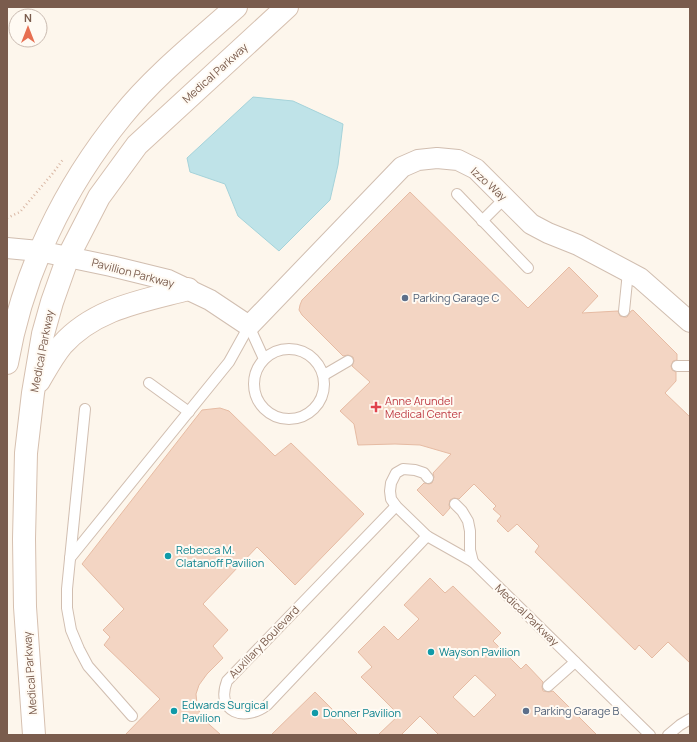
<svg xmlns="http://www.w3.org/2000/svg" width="697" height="742" font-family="Manrope,sans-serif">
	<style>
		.water { fill: #bfe3e8; stroke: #a5d3da }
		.building { fill: #f3d5c3; stroke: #e6bba3; fill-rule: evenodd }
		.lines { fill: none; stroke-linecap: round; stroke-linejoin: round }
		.lane-casing { stroke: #d1beb0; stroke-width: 12 }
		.street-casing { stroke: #d1beb0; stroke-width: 22 }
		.secondary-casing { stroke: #d6c0b0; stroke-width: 24 }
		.path { stroke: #d9b8a5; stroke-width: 2.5; stroke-dasharray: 1 3; stroke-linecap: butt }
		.lane { stroke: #fff; stroke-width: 10 }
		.street { stroke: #fff; stroke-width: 20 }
		.secondary { stroke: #fff; stroke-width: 22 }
		.service-dot { fill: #5c6f8a; stroke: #fffaf3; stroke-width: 1.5 }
		.health-dot { fill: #e0444e; stroke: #fffaf3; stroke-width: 1.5 }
		.culture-dot { fill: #0f9aa8; stroke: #fffaf3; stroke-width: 1.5 }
		.labels { text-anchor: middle; stroke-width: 4; stroke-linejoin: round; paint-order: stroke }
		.street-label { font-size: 11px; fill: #7a5c4d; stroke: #fffaf3 }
		.service-label { font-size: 11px; fill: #4e5e75; stroke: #fffaf3; text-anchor: start }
		.health-label { font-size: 11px; fill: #be3a42; stroke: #fffaf3; text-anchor: start }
		.culture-label { font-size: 11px; fill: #0d838f; stroke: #fffaf3; text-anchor: start }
	</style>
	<rect width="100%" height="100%" fill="#fdf6ec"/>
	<!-- water -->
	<polygon class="water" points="253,97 293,101 343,124 338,165 330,200 279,251 238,216 225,184 190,172 187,158"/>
	<!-- building -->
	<g class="building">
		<polygon points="410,192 528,308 569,267 598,296 582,313 618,311 620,316 624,317 627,317 631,311 633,310 677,354 677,360 673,361 671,366 672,370 676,372 676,381 665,393 690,417 690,663 668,642 652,658 639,645 635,650 535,552 539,546 517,524 508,532 497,521 501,516 493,509 496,506 474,484 459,499 454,498 450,500 449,505 450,508 443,516 417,490 424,483 429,484 432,483 434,477 433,473 451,454 420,445 395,444 358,445 354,424 340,411 370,382 352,366 354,361 353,357 348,355 343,356 302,315 299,310 300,305 302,300"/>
		<polygon points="220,408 229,411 275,456 291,443 364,514 295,585 257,547 203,604 228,630 213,646 223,658 207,674 199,685 196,694 197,704 201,717 221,735 125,735 160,699 104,645 110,637 103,630 124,609 82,564 202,410"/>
		<path d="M430 578 445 593 453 586 501 633 493 641 521 669 526 664 543 682 542 687 543 691 549 692 553 691 597 735H439L420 716 401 735H378L399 715 361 677 372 667 358 652 384 626 398 640 419 619 404 605ZM475 675 496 695 474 717 453 697Z"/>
		<polygon points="315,692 358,735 271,735"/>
	</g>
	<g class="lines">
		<!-- lane casing -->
		<g class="lane-casing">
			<g id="lane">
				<polyline points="457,194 528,268"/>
				<polyline points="482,221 505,198"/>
				<polyline points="624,311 628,272"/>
				<polyline points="249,326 264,359"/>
				<circle cx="289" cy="384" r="35"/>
				<polyline points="677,366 690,366"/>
				<polyline points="324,375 348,361"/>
				<polyline points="149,383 189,412"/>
				<polyline points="85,409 67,589 67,608 71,630 79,649 88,666 132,716"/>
				<polyline points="428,478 424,473 415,470 403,469 396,473 391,483 390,491 391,499 396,506 427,536 473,562 650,735"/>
				<polyline points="455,504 462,511 468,521 470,531 470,550 473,562"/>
				<path d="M396 506 227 681C215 713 245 722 267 705L427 536"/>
				<polyline points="70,558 229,362 249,326"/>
				<polyline points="548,686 575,662"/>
				<polyline points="668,735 680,725 690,719"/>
			</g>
		</g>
		<!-- street casing -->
		<g class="street-casing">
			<polyline id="street" points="7,248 39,251 111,266 168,280 210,300 249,326 402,167 418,160 437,158 458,160 476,169 531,224 548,233 578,245 640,278 690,322"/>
		</g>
		<!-- secondary casing -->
		<g class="secondary-casing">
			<g id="secondary">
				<path d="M7 363C23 272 64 187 122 116 154 76 198 41 236 7"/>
				<path d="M39 381C46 369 53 356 62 345 95 308 143 301 188 289"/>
				<polyline points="34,735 25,607 24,539 26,453 33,393 43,334 52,302 68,257 99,197 137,145 287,7"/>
			</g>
		</g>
		<!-- path -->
		<polyline class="path" points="7,218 20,212 53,173 64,158"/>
		<!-- lane -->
		<use href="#lane" class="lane"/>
		<!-- street -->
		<use href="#street" class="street"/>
		<!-- secondary -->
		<use href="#secondary" class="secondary"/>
	</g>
	<!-- markers -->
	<g class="service-dot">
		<circle cx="405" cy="298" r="4"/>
		<circle cx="526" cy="711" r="4"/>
	</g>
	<path class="health-dot" d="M374 401h4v4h4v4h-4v4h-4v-4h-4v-4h4z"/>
	<g class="culture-dot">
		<circle cx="168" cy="556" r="4"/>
		<circle cx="431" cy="652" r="4"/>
		<circle cx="174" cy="711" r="4"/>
		<circle cx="315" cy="713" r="4"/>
	</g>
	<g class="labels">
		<!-- street labels -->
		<g class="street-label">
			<text transform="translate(215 73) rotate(-42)" y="4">Medical Parkway</text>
			<text transform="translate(489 184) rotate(42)" y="4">Izzo Way</text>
			<text transform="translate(133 273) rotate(15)" y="4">Pavillion Parkway</text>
			<text transform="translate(42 351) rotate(-79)" y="4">Medical Parkway</text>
			<text transform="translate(527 615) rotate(44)" y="4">Medical Parkway</text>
			<text transform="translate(264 642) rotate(-46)" y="4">Auxillary Boulevard</text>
			<text transform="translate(30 673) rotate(-94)" y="4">Medical Parkway</text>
		</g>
		<!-- service labels -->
		<g class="service-label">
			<text x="413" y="302">Parking Garage C</text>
			<text x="534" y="715">Parking Garage B</text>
		</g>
		<!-- health labels -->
		<g class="health-label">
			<text x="385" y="405">Anne Arundel<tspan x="385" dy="13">Medical Center</tspan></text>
		</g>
		<!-- culture labels -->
		<g class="culture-label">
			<text x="176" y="554">Rebecca M.<tspan x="176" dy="13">Clatanoff Pavilion</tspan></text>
			<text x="439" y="656">Wayson Pavilion</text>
			<text x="182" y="709">Edwards Surgical<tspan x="182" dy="13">Pavilion</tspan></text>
			<text x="323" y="717">Donner Pavilion</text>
		</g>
	</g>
	<!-- border -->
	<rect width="697" height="742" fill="none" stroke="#7a5c4d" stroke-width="16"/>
	<!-- north arrow -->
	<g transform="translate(28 28)"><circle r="19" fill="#fffaf3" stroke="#cabbb1"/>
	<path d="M0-3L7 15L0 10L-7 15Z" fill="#e76f51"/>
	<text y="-6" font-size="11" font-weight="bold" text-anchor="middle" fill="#7a5c4d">N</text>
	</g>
</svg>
